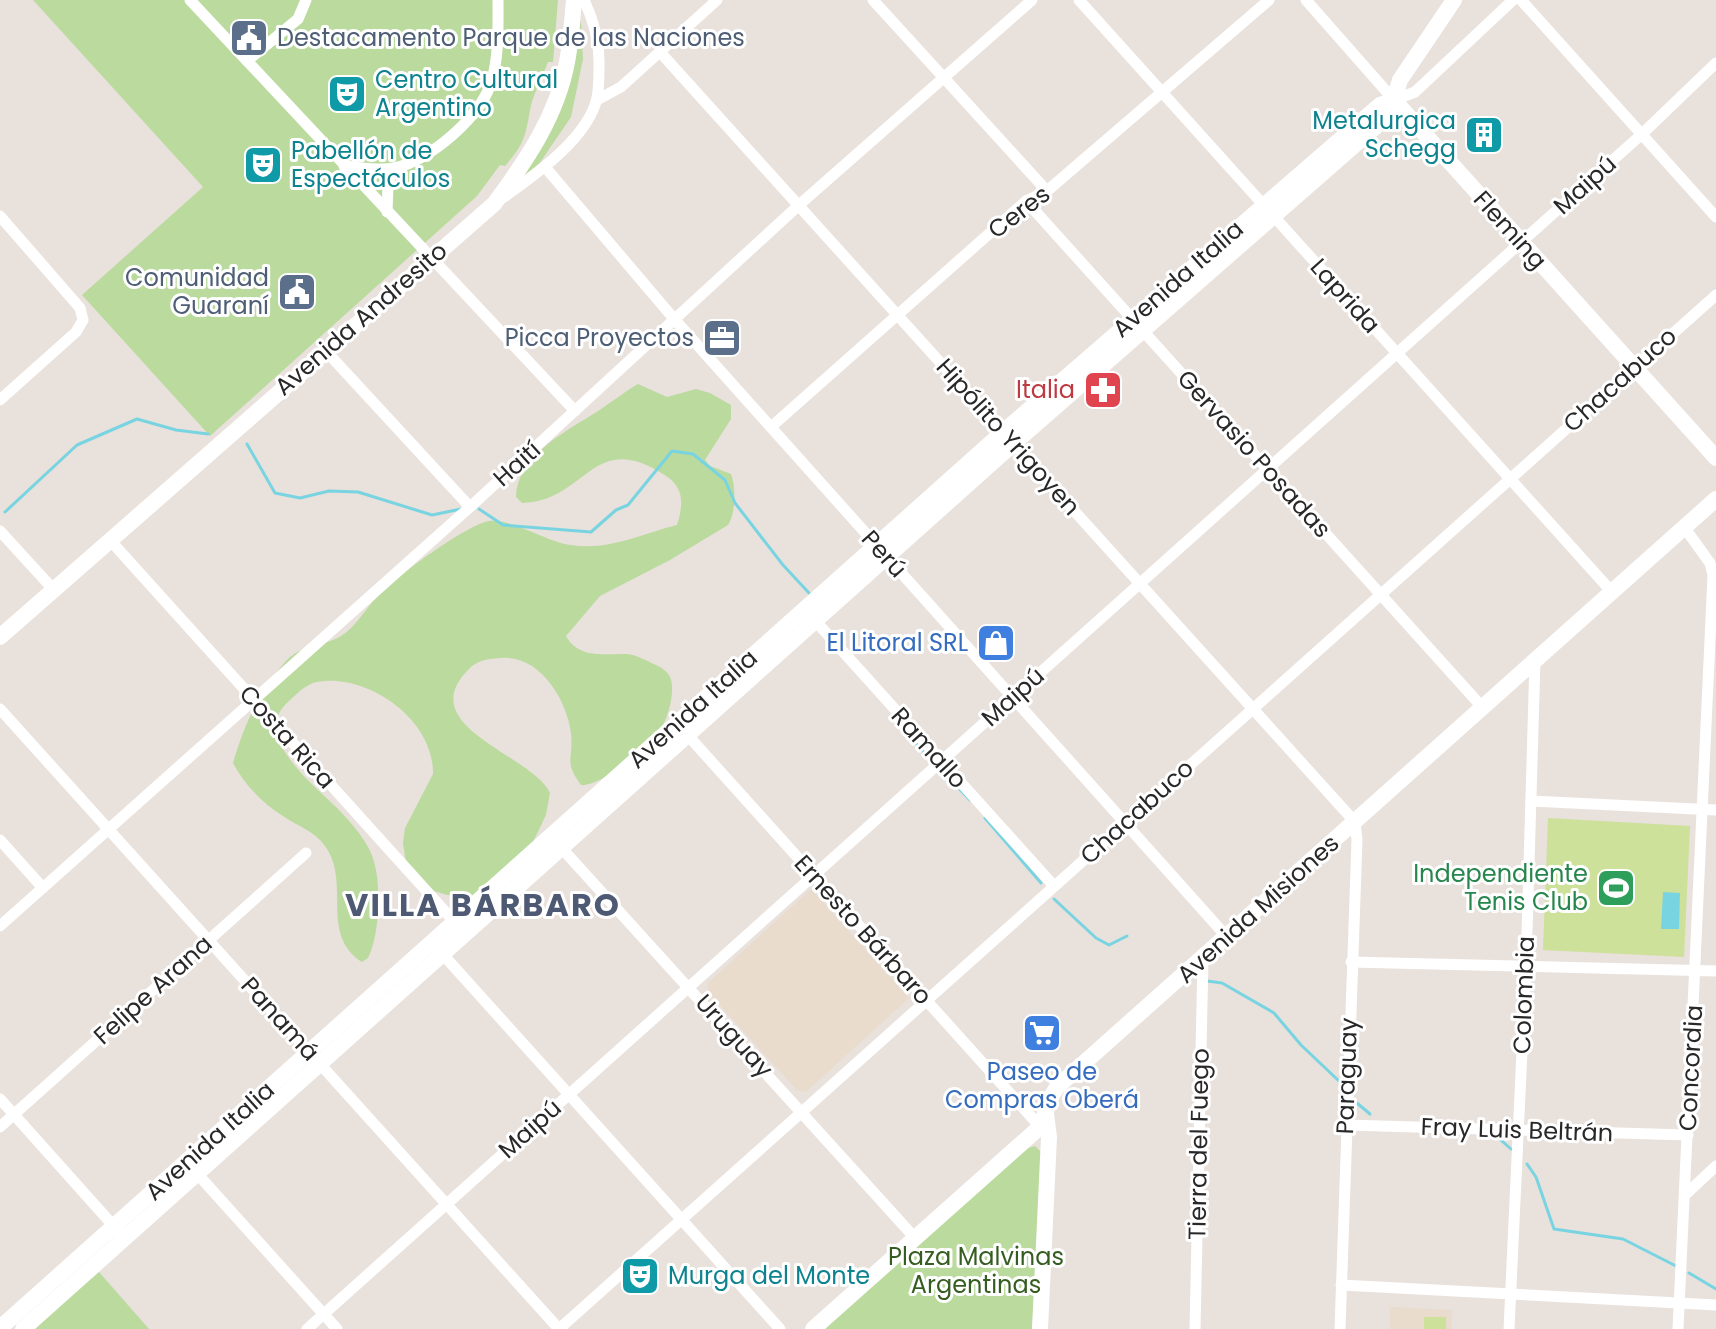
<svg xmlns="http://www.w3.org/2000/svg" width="1716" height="1329" font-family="Poppins,sans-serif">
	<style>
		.education { fill: #e9dccd }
		.green { fill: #bbda9e }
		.pitch { fill: #cde19a }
		.water { fill: #79d4e1 }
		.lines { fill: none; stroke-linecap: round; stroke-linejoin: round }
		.stream { stroke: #79d4e1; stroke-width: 3 }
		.street { stroke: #fff; stroke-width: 11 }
		.secondary { stroke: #fff; stroke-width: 16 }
		.labels { text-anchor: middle; stroke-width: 6; stroke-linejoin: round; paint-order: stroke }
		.service-label { font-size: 24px; fill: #4e5e75; stroke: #fff; text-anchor: end }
		.culture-label { font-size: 24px; fill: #0d838f; stroke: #fff; text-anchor: start }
		.street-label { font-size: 24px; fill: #282828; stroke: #fff }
		.health-label { font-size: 24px; fill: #be3a42; stroke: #fff; text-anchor: end }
		.shop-label { font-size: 24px; fill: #366cbe; stroke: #fff; text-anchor: end }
		.leisure-label { font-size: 24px; fill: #27864d; stroke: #fff; text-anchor: end }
		.park-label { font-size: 24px; fill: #365d21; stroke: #fff }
		.district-label { font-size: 32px; font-weight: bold; letter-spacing: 2px; fill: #4e5a74; stroke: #fff }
	</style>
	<rect width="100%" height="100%" fill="#e9e1dc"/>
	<!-- education -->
	<g class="education">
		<polygon points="811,889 909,998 806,1092 797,1090 707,991 708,983"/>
		<polygon points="1390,1307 1452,1310 1451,1329 1390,1329"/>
	</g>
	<!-- green -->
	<g class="green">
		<path d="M33 0H558L553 62H548C542 78 533 94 530 110 525 138 524 144 505 166L500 165 477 196 210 436 82 295 203 187Z"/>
		<path d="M581 20 583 59 571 117 526 183 523 178C555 122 572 85 581 20Z"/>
		<path d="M638 384 667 397 696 389 710 393 731 405V419L705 460 710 466 731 474C736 488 736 513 728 525L670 560 600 596 566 636C579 660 606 653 627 654 637 655 647 661 656 665 662 668 667 671 670 677 676 690 668 719 660 730 648 747 601 787 581 785 563 760 574 760 571 733 567 700 540 655 502 658 489 659 478 659 468 670 412 727 533 755 550 793L546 815 520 869 476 897H455L426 889 407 870 403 843 405 828 433 774C434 722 374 678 325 681 309 681 301 690 289 701 249 735 314 785 337 808 349 820 363 836 370 851 383 877 380 934 368 958L362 962C320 935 350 885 327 849 317 832 299 827 283 816 263 804 244 784 233 763 244 725 259 691 286 661 302 644 322 647 341 636 355 628 366 608 378 596 395 577 466 525 489 521 511 518 547 542 571 545 608 551 642 534 677 525 683 506 685 488 666 476 592 427 588 501 522 503L516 497C517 458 561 434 590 416 607 406 621 394 638 384Z"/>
		<polygon points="1035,1146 1043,1154 1032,1329 824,1329 1025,1149"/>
		<polygon points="99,1272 149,1329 32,1329"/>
	</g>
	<!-- pitch -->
	<g class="pitch">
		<polygon points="1548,818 1690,826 1684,957 1543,950"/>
		<rect x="1424" y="1317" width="22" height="12"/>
	</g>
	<!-- water -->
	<polygon class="water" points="1663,892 1680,893 1679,929 1661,929"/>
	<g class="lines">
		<!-- stream -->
		<g class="stream">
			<polyline points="247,444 275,493 300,498 329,491 358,492 432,515 461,509"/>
			<polyline points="479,509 503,525 591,532 616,510 628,505 672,451 693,454 725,480 735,503 783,565 809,593"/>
			<polyline points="5,512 77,445 137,419 176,430 208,434"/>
			<polyline points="896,719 927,756"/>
			<polyline points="945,774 970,800"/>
			<polyline points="985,818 1041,883"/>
			<polyline points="1054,899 1096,938 1109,945 1127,936"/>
			<polyline points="1207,981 1222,983 1274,1013 1301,1045 1340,1082"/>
			<polyline points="1357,1103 1370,1114"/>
			<polyline points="1494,1134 1511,1149"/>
			<polyline points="1527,1164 1536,1177 1554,1229 1623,1239 1676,1266"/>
			<polyline points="1689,1273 1716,1289"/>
		</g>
		<!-- street -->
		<g class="street">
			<polyline points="190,0 575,411"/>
			<polyline points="873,0 1047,191"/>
			<polyline points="1079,0 1612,592"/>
			<polyline points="1306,0 1394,100 1415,92 1513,0"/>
			<polyline points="1521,0 1716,217"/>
			<polyline points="660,52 1355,822 1357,840 1340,1329"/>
			<polyline points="247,61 298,19 306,0"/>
			<polyline points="597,100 621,87 717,0"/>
			<path d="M344 166C360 167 379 171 394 168 430 161 482 116 492 80 499 54 498 27 498 0"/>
			<polyline points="545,167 675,320 1227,937"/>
			<path d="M504 197C536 174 588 138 597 98 599 88 599 77 599 67 600 43 594 21 584 0"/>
			<polyline points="1026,201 1483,708"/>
			<polyline points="387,212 388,185 392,169"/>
			<polyline points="0,216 80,308 83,320 76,332 0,400"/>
			<polyline points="325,350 470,507"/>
			<polyline points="771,427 1026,201 1047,191 1269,0"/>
			<polyline points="0,531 53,589"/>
			<polyline points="109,539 459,927"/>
			<polyline points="811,616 1054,886"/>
			<polyline points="0,709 559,1329"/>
			<polyline points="683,730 1043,1130"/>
			<polyline points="1531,801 1716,810"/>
			<polyline points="0,840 43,888"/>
			<polyline points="557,843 915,1238"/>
			<polyline points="0,926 470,507 799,205 1032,0"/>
			<polyline points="438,949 780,1329"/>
			<polyline points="1351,962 1716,971"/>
			<polyline points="0,1099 119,1232"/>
			<polyline points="1346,1125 1688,1135"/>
			<polyline points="0,1127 306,853"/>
			<polyline points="193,1169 337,1329"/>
			<polyline points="1685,1195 1716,1166"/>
			<polyline points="1341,1285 1716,1305"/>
			<polyline points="307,1329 1642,134 1716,63"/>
			<polyline points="559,1329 1716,295"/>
			<polyline points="1195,1329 1203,958"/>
			<polyline points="1509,1329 1526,966 1535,660"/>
			<polyline points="1678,1329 1713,575 1710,563 1684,527"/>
		</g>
		<!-- secondary -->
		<g class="secondary">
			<polyline points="1394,100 1716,458"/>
			<path d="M0 637 494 204C526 161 557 116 567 62 571 42 572 20 574 0"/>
			<polyline points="0,1328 1003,432 1380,105 1394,100"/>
			<polyline points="23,1329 1013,444 1389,115 1400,80 1454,0"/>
			<polyline points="813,1329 1040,1127 1051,1097 1057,1087 1716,499"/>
			<polyline points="1040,1329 1049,1137 1046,1114"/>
		</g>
	</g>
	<!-- icons -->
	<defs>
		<g id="civic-square" transform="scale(2)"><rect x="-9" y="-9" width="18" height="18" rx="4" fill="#5c6f8a" stroke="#fff"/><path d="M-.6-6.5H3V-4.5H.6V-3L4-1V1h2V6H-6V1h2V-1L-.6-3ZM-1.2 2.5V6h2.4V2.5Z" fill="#fff"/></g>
		<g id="theatre-square" transform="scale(2)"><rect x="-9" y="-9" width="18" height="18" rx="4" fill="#0f9aa8" stroke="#fff"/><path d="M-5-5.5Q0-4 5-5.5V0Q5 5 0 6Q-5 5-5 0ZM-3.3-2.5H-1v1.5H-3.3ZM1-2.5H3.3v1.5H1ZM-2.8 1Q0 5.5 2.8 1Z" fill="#fff"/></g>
		<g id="building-square" transform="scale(2)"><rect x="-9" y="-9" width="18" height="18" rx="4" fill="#0f9aa8" stroke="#fff"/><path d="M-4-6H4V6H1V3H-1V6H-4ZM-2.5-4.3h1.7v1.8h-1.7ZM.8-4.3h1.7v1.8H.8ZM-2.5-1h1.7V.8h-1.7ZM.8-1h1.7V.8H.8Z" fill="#fff"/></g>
		<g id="office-square" transform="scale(2)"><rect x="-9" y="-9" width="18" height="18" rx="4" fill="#5c6f8a" stroke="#fff"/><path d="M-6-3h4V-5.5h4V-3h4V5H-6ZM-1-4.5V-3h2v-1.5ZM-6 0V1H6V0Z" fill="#fff"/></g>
		<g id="pharmacy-square" transform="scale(2)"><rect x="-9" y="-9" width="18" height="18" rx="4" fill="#e0444e" stroke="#fff"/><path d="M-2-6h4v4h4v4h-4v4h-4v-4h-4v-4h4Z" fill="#fff"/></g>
		<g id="shop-square" transform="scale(2)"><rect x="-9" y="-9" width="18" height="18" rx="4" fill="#3f7fe0" stroke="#fff"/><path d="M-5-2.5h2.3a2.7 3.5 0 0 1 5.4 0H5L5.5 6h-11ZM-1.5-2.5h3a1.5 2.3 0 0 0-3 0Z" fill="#fff"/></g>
		<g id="stadium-square" transform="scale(2)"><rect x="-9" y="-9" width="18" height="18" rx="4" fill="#2e9e5b" stroke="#fff"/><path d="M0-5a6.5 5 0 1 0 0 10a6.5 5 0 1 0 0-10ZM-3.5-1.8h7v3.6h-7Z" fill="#fff"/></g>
		<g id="supermarket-square" transform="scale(2)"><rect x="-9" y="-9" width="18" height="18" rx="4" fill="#3f7fe0" stroke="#fff"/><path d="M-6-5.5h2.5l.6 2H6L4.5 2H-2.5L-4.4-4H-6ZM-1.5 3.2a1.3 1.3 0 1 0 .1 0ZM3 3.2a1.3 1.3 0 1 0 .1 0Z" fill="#fff"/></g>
	</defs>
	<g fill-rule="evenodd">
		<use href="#civic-square" x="249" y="38"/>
		<use href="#theatre-square" x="347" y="94"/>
		<use href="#building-square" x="1484" y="135"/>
		<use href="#theatre-square" x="263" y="165"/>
		<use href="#civic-square" x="297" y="292"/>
		<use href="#office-square" x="722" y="338"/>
		<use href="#pharmacy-square" x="1103" y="390"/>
		<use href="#shop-square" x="996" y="643"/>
		<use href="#stadium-square" x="1616" y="888"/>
		<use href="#supermarket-square" x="1042" y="1033"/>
		<use href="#theatre-square" x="640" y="1276"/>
	</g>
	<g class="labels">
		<!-- service labels -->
		<g class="service-label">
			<text x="277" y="46" text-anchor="start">Destacamento Parque de las Naciones</text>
			<text x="269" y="286">Comunidad<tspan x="269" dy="28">Guaraní</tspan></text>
			<text x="694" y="346">Picca Proyectos</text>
		</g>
		<!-- culture labels -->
		<g class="culture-label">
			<text x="375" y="88">Centro Cultural<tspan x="375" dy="28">Argentino</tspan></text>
			<text x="1456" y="129" text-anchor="end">Metalurgica<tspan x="1456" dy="28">Schegg</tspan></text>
			<text x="291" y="159">Pabellón de<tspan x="291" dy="28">Espectáculos</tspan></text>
			<text x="668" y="1284">Murga del Monte</text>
		</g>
		<!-- street labels -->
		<g class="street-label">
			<text transform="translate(1585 185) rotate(-42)" y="8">Maipú</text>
			<text transform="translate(1019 212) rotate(-37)" y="8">Ceres</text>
			<text transform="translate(1510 230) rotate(48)" y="8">Fleming</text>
			<text transform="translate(1178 279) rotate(-41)" y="8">Avenida Italia</text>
			<text transform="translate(1345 296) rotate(48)" y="8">Laprida</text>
			<text transform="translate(361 319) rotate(-41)" y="8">Avenida Andresito</text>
			<text transform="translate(1620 380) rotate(-42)" y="8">Chacabuco</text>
			<text transform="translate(1008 437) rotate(48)" y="8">Hipólito Yrigoyen</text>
			<text transform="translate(1254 454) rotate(48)" y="8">Gervasio Posadas</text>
			<text transform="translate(517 464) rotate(-42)" y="8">Haití</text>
			<text transform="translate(884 554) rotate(48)" y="8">Perú</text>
			<text transform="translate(1013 697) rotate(-42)" y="8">Maipú</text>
			<text transform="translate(693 709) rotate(-42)" y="8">Avenida Italia</text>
			<text transform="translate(287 737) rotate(48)" y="8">Costa Rica</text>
			<text transform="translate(929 748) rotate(48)" y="8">Ramallo</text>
			<text transform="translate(1137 812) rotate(-42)" y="8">Chacabuco</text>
			<text transform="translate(1258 909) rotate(-42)" y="8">Avenida Misiones</text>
			<text transform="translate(863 930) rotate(48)" y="8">Ernesto Bárbaro</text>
			<text transform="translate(153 990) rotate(-42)" y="8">Felipe Arana</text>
			<text transform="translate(1524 995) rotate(-88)" y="8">Colombia</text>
			<text transform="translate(280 1019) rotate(48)" y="8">Panamá</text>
			<text transform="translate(734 1036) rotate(48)" y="8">Uruguay</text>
			<text transform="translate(1691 1068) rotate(-87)" y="8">Concordia</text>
			<text transform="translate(1347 1076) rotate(-88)" y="8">Paraguay</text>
			<text transform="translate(530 1129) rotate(-42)" y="8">Maipú</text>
			<text transform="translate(1517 1130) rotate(2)" y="8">Fray Luis Beltrán</text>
			<text transform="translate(210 1141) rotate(-42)" y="8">Avenida Italia</text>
			<text transform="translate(1199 1144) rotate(-89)" y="8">Tierra del Fuego</text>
		</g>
		<!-- health labels -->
		<g class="health-label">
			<text x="1075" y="398">Italia</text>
		</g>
		<!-- shop labels -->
		<g class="shop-label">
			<text x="968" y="651">El Litoral SRL</text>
			<text x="1042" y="1080" text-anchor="middle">Paseo de<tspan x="1042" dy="28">Compras Oberá</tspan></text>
		</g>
		<!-- leisure labels -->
		<g class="leisure-label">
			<text x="1588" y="882">Independiente<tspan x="1588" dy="28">Tenis Club</tspan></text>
		</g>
		<!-- park labels -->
		<g class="park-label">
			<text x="976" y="1265">Plaza Malvinas<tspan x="976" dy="28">Argentinas</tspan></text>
		</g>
		<!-- district labels -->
		<g class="district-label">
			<text x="483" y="916">VILLA BÁRBARO</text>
		</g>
	</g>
</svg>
